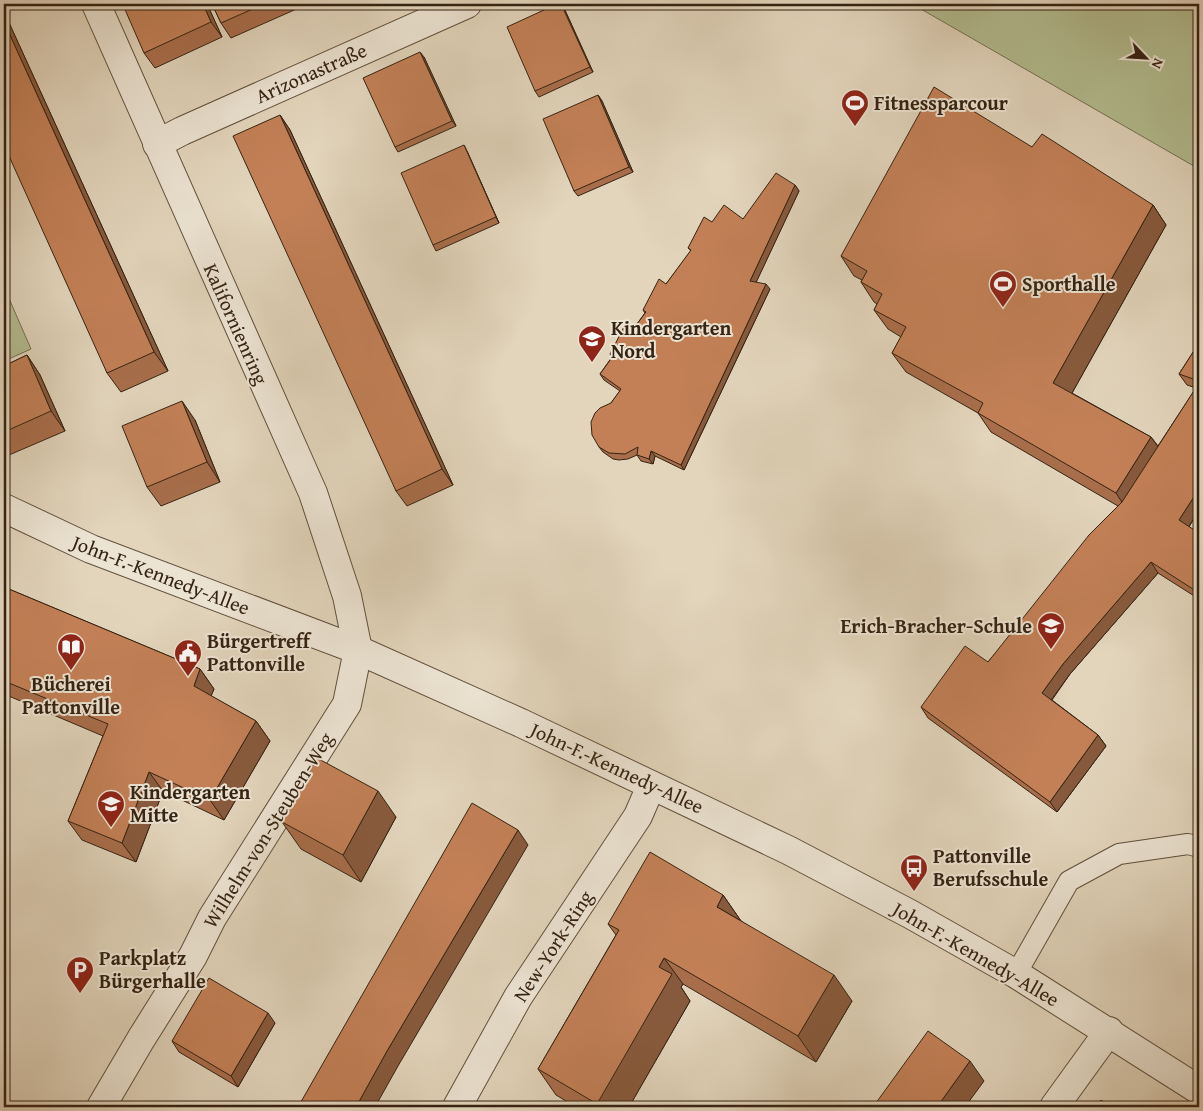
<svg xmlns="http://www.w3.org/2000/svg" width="1203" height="1111" font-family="'Gentium Book Plus',serif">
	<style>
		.green { fill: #b3bd91; stroke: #747052 }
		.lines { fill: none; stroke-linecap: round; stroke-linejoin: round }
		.service-casing { stroke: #60503c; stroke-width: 22 }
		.minor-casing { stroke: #60503c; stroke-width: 30 }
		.service { stroke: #ece4d3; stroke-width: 20 }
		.minor { stroke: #ece4d3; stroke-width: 28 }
		.wall { fill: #a86e4b; stroke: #352312 }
		.shaded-wall { fill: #885a3d; stroke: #352312 }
		.building { fill: #c38057; stroke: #352312 }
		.labels { text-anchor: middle; stroke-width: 4; stroke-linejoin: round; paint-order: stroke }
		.street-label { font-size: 20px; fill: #352312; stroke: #ece4d3 }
		.poi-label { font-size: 20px; font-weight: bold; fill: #352312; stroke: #ece4d3; text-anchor: start }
	</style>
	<rect width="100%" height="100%" fill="#e2d5bc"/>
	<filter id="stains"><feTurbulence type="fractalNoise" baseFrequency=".004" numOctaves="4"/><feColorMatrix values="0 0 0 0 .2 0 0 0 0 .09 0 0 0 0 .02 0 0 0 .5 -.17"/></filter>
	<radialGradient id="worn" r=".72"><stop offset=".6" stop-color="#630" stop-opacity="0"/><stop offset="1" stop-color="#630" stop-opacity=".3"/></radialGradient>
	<!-- green -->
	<g class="green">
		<polygon points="913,4 1199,4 1199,169 914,5"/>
		<polygon points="4,287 31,349 4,361"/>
	</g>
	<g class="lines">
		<!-- service casing -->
		<g class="service-casing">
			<polyline id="service" points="1016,974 1069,881 1119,854 1188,844 1199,847"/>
		</g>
		<!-- minor casing -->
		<g class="minor-casing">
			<g id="minor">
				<polyline points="96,4 313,493 347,596 358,650 347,704 212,918 193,956 141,1039 101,1107"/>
				<polyline points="157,144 182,131 467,4"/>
				<polyline points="4,508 91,549 358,650 521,723 788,850 910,914 1016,974 1199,1090"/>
				<polyline points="457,1107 518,997 638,816 651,786"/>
				<polyline points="1054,1107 1109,1031"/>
			</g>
		</g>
		<!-- service -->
		<use href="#service" class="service"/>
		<!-- minor -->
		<use href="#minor" class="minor"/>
	</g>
	<!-- wall -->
	<g class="wall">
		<polygon points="207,4 222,37 155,68 144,53"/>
		<polygon points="212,4 300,4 301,7 231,38 221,23"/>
		<polygon points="564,8 593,72 539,97 535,91"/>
		<polygon points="5,14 168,371 121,392 107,373"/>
		<polygon points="424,57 456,126 398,152 395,147"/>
		<polygon points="598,95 602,101 633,172 578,196 574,191"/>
		<polygon points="280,115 290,130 453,485 407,506 396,491"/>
		<polygon points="1032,147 1153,205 1166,225 1072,393 1151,437 1158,446 1196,388 1187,385 1179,374 1199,343 1199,510 1189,527 1199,533 1199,599 1158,573 1070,674 1052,700 1098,735 1106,746 1057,812 928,718 921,707 988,662 1118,506 991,432 978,413 906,372 892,353 901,337 888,329 874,310 877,304 874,302 861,282 862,280 854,276 841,256"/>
		<polygon points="467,151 499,223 436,251 433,245"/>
		<polygon points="795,185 799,191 756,282 770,289 684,470 655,456 653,464 641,461 637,455 628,459 619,460 613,459 603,452 599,447 611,403 620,391 604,380 600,374 612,357 610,354 634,328 645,313 643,310 666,284 691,251 688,248 712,222 743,219"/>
		<polygon points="27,355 40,375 65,431 9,455 4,448 4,366"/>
		<polygon points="195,420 220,482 161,506 147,487"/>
		<polygon points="4,587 200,669 214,689 211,696 256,721 270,741 224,820 163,791 136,862 82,840 68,821 103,736 4,694"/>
		<polygon points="396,817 361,882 301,849 282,822"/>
		<polygon points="723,895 741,921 852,1001 816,1062 683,984 681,987 690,1001 629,1107 576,1107 556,1095 538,1069 616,935 608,924"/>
		<polygon points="275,1023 238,1087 179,1052 172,1041"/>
	</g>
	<!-- shaded-wall -->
	<g class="shaded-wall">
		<polygon points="203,4 207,4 222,37 211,22"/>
		<polygon points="561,4 564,8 593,72 590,67"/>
		<polygon points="4,13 5,14 168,371 154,352 4,22"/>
		<polygon points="420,52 424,57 456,126 452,121"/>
		<polygon points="598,95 602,101 633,172 629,167"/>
		<polygon points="280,115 290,130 453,485 442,469"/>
		<polygon points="464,145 467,151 499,223 496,217"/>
		<polygon points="795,185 799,191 754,287 750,281"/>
		<polygon points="1153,205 1166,225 1067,402 1053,383"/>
		<polygon points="766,284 770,289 684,470 681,465"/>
		<polygon points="27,355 40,375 65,431 51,411"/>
		<polygon points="182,401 195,420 220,482 207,462"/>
		<polygon points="1151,437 1165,456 1129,513 1116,493"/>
		<polygon points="651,451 655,456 653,464 649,459"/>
		<polygon points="1199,489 1199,510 1186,531 1179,520"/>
		<polygon points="1151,562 1158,573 1070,674 1049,703 1042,693 1063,664"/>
		<polygon points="200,669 214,689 207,705 194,686"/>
		<polygon points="256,721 270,741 224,820 210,800"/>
		<polygon points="1098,735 1106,746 1057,812 1050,802"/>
		<polygon points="149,772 163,791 136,862 122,843"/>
		<polygon points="378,791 396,817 361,882 343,855"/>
		<polygon points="518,830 528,845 398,1066 375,1107 356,1107 387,1051"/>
		<polygon points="723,895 741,921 717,907"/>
		<polygon points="664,958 683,984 681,987 690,1001 629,1107 599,1107 597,1104 659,967"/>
		<polygon points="834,975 852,1001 816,1062 798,1036"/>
		<polygon points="268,1013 275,1023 238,1087 231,1076"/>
		<polygon points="970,1061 984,1081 965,1107 937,1107"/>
	</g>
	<!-- building -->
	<g class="building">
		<polygon points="126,4 203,4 211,22 144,53 123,5"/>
		<polygon points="212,4 264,4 221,23"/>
		<polygon points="557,4 561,4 590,67 535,91 507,27"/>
		<polygon points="4,22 154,352 107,373 4,145"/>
		<polygon points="420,52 452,121 395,147 363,78"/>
		<polygon points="934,87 1032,147 1042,134 1153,205 1053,383 1151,437 1116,493 978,413 983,403 892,353 906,327 874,310 882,294 861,282 867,271 841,256"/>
		<polygon points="598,95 629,167 574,191 543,119"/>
		<polygon points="280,115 442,469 396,491 233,136"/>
		<polygon points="464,145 496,217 433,245 401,173"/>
		<polygon points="776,173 795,185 750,281 766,284 681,465 651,451 649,459 637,455 638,447 625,454 609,453 599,447 592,435 591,422 595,413 600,408 611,403 621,389 600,374 613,356 610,354 626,323 634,328 646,312 643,310 659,279 666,284 691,250 688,248 704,217 712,222 724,205 743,219"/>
		<polygon points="1199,343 1199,381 1179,374"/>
		<polygon points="27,355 51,411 4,432 4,366"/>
		<polygon points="1199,383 1199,489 1179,520 1199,533 1199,593 1151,562 1063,664 1042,693 1098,735 1050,802 921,707 965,646 988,662 1089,535 1122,502"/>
		<polygon points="182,401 207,462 147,487 122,426"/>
		<polygon points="4,587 200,669 194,686 256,721 210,800 149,772 122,843 68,821 108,724 4,681"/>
		<polygon points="317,758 378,791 343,855 282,822"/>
		<polygon points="472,803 518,830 387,1051 356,1107 298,1107"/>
		<polygon points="650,852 723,895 717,907 834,975 798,1036 664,958 659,967 672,974 597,1104 538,1069 619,930 608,924"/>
		<polygon points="209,978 268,1013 231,1076 172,1041"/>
		<polygon points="928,1031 970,1061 937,1107 873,1107"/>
		<polygon points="1101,1100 1110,1107 1096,1107"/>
	</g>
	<!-- icons -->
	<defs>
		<g id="stadium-pin" transform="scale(1.4375)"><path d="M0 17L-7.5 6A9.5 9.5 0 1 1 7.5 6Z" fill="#8f2418" stroke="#ece4d3"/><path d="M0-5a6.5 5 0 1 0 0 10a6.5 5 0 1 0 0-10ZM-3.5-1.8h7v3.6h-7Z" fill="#fff"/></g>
		<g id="school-pin" transform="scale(1.4375)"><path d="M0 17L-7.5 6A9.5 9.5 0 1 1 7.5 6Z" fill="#8f2418" stroke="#ece4d3"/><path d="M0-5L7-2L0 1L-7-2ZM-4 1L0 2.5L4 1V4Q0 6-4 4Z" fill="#fff"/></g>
		<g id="library-pin" transform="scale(1.4375)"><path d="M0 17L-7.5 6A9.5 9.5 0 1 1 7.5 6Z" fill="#8f2418" stroke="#ece4d3"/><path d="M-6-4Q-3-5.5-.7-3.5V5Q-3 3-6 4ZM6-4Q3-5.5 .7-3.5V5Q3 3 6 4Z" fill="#fff"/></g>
		<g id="civic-pin" transform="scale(1.4375)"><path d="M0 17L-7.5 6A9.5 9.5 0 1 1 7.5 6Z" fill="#8f2418" stroke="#ece4d3"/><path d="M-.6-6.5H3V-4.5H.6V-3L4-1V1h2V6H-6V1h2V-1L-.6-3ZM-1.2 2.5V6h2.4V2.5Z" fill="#fff"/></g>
		<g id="bus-pin" transform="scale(1.4375)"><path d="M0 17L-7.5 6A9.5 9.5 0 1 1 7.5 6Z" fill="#8f2418" stroke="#ece4d3"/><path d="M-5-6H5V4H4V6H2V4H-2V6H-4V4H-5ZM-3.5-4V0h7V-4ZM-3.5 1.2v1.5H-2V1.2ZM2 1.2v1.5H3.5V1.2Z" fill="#fff"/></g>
		<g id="parking-pin" transform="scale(1.4375)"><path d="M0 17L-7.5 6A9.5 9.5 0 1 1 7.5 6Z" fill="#8f2418" stroke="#ece4d3"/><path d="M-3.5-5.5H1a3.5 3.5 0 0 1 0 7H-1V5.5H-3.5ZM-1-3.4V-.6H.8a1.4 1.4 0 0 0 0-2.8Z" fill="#fff"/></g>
	</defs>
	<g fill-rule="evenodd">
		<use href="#stadium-pin" x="855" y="103"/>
		<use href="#stadium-pin" x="1003" y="284"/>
		<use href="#school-pin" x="592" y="339"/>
		<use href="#school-pin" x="1051" y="626"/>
		<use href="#library-pin" x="71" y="647"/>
		<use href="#civic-pin" x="188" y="653"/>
		<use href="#school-pin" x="111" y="804"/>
		<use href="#bus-pin" x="914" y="868"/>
		<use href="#parking-pin" x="80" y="970"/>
	</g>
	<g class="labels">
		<!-- street labels -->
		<g class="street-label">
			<text transform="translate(311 73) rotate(-24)" y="7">Arizonastraße</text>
			<text transform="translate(236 324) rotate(66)" y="7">Kalifornienring</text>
			<text transform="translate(161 575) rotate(21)" y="7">John-F.-Kennedy-Allee</text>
			<text transform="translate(617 768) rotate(25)" y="7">John-F.-Kennedy-Allee</text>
			<text transform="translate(268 830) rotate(-58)" y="7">Wilhelm-von-Steuben-Weg</text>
			<text transform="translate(553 946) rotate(-57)" y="7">New-York-Ring</text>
			<text transform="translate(976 954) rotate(30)" y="7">John-F.-Kennedy-Allee</text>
		</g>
		<!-- poi labels -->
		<g class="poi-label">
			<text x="874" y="110">Fitnessparcour</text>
			<text x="1022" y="291">Sporthalle</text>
			<text x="611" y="335">Kindergarten<tspan x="611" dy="23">Nord</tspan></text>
			<text x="1032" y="633" text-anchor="end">Erich-Bracher-Schule</text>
			<text x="207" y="648">Bürgertreff<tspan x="207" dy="23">Pattonville</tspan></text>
			<text x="71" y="691" text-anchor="middle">Bücherei<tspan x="71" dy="23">Pattonville</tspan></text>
			<text x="130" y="799">Kindergarten<tspan x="130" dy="23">Mitte</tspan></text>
			<text x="933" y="863">Pattonville<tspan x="933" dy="23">Berufsschule</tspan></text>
			<text x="99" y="965">Parkplatz<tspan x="99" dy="23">Bürgerhalle</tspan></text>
		</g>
	</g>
	<!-- margin -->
	<rect width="1203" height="1111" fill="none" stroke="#e2d5bc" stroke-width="20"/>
	<rect x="5" y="5" width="1193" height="1101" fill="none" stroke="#352312" stroke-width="2.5"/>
	<rect x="10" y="10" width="1183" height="1091" fill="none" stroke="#352312"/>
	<!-- north arrow -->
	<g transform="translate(1146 58) rotate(115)" stroke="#ece4d3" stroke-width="4" paint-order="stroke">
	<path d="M0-4L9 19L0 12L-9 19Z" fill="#352312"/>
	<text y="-8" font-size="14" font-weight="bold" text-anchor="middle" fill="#352312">N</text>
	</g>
	<rect width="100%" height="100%" filter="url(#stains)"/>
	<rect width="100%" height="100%" fill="url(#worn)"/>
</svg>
